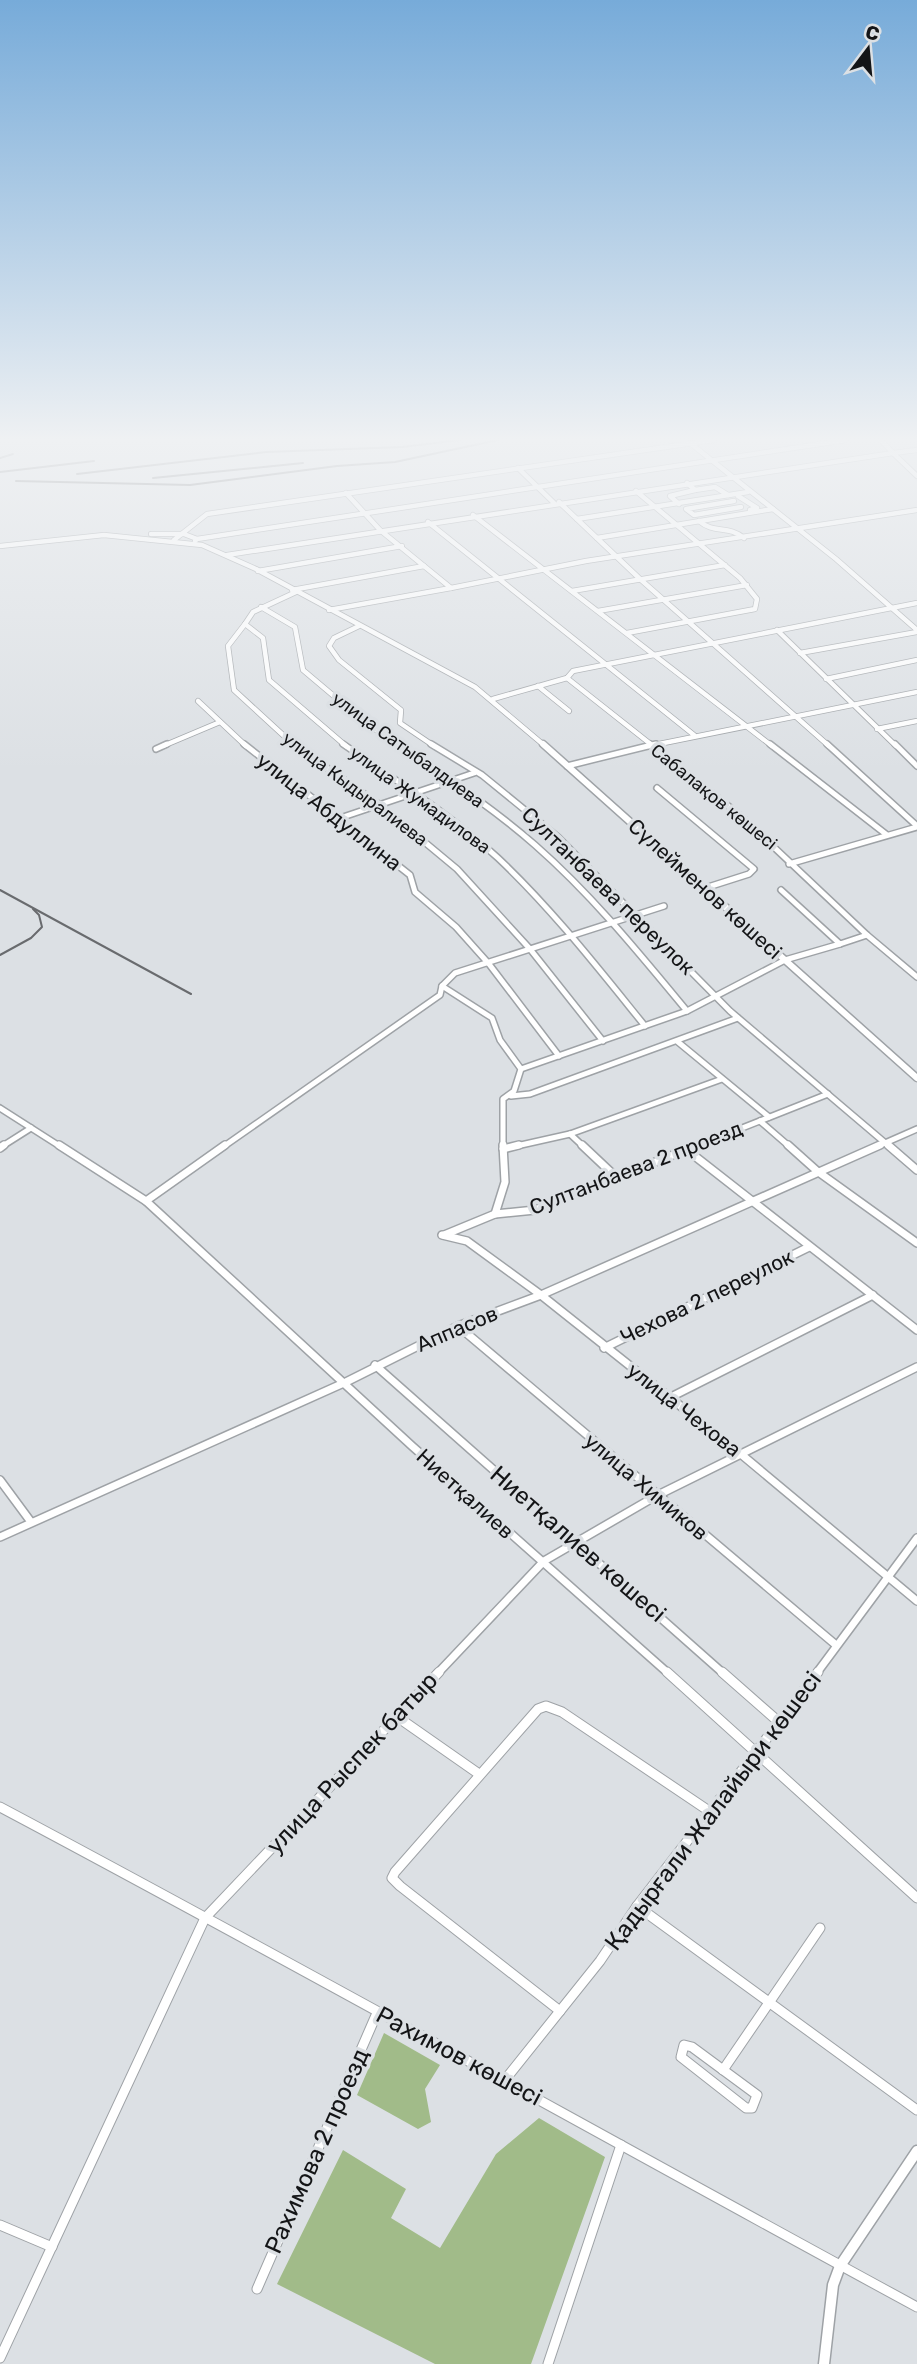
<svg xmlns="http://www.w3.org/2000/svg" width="917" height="2364" font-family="Rubik,sans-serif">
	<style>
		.forest { fill: #a1bb89 }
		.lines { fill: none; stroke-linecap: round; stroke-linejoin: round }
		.minor-far3-casing { stroke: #9ea2a6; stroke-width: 6 }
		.minor-far2-casing { stroke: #9ea2a6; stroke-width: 8 }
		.minor-far1-casing { stroke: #9ea2a6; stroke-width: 10 }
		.minor-casing { stroke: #9ea2a6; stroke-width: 11 }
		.major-far2-casing { stroke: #9ea2a6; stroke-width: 6 }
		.major-far1-casing { stroke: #9ea2a6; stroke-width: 9 }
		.major-casing { stroke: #9ea2a6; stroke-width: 13 }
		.minor-far3 { stroke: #fff; stroke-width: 4.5 }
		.minor-far2 { stroke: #fff; stroke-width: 5 }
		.minor-far1 { stroke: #fff; stroke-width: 7 }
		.minor { stroke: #fff; stroke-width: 9 }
		.major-far2 { stroke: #fff; stroke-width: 4.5 }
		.major-far1 { stroke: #fff; stroke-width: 6 }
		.major { stroke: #fff; stroke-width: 10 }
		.rail { stroke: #696b6e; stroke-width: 2 }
		.labels { text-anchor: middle; stroke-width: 7; stroke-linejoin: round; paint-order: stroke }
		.far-street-label { font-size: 18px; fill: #141517; stroke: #dce0e4 }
		.street-label { font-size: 21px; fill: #141517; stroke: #dce0e4 }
		.near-street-label { font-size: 24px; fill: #141517; stroke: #dce0e4 }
	</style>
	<rect width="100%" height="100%" fill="#dce0e4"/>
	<!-- forest -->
	<g class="forest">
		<polygon points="384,2033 440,2065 425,2089 431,2122 418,2129 357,2095"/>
		<polygon points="539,2118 605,2157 531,2364 435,2364 277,2284 343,2150 406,2189 391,2218 440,2248 496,2154"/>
	</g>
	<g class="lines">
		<!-- minor-far3 casing -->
		<g class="minor-far3-casing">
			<g id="minor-far3">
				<polyline points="690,443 836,559 917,630"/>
				<polyline points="893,453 917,476"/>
				<polyline points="893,453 917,450"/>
				<polyline points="518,468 554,503"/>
				<polyline points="695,490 715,487 728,495"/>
				<polyline points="738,496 757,508 750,510"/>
				<polyline points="734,501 686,509 694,515 741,507"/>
				<polyline points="559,502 640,579 829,746"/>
				<polyline points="679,504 670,496 695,490 687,483"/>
				<polyline points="473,515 772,746"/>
				<polyline points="577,519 748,492"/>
				<path d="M699 521C714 534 728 525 744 538"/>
				<polyline points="428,522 694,735"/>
				<polyline points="151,534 184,534 197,539 195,541"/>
				<polyline points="597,538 773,509"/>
				<polyline points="197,539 846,440"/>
				<polyline points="174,540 207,514 714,440"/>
				<polyline points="227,555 893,453 881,440"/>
				<polyline points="424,566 451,588 586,561 917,510"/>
				<polyline points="258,571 402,546"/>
				<polyline points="292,590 424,566 380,530 346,493"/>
				<polyline points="572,591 725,565"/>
				<polyline points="296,592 253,612 245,624 263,638 269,680 346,746"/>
				<polyline points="261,607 295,627 303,670 367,724 400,746"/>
				<polyline points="329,610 451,588"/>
				<polyline points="598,611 747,585"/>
				<polyline points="245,624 228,646 234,690 295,746"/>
				<polyline points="359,626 334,638 329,646 339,660 401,710 400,723 434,746"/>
				<polyline points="777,630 896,746"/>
				<polyline points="627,633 755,609 757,599 740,578 636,491"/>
				<polyline points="800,653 917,632"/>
				<polyline points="567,678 653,746"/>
				<polyline points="826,679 917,660"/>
				<polyline points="538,686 569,711"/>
				<polyline points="493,699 567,678 573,671 917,603"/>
				<polyline points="198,701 246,746"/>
				<polyline points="877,729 917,721"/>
				<polyline points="163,746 220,722"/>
				<polyline points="649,746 917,692"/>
			</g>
		</g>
		<!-- minor-far2 casing -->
		<g class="minor-far2-casing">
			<g id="minor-far2">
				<polyline points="244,744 410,875 415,892 456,927 489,964 559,1056"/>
				<polyline points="293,744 380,805 457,869 530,949 603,1041"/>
				<path d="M343 744C395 780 451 815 498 858 552 909 598 968 645 1026"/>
				<path d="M397 744C444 776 493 808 535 845 592 895 639 953 687 1011"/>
				<polyline points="431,744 482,775 558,837 730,1011 890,1147"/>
				<polyline points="650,744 742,817 867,935 917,977"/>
				<polyline points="770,744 887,835"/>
				<polyline points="827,744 917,826"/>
				<polyline points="895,744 917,766"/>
				<polyline points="156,749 167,744"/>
				<polyline points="567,766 656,744"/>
				<polyline points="657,788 754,869 749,874 705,888"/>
				<polyline points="340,818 474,773"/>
				<polyline points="789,864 917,827"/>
				<polyline points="781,890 840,944 867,935"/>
				<polyline points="442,986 492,1018 500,1040 521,1069 514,1091 503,1099 503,1147"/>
				<polyline points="678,1042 769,1117"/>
				<polyline points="521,1069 687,1011 785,960 840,944"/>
				<polyline points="511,1096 530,1094 738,1018"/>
				<polyline points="0,1108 61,1147"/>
				<polyline points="760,1121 790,1147"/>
				<polyline points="570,1134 584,1147"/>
				<polyline points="1,1147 31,1128"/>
				<polyline points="223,1147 440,995 442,986 455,973 664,906"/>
				<polyline points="512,1147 570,1134 722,1079"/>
				<polyline points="694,1147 828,1094"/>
				<polyline points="876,1147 917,1129"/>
			</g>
		</g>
		<!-- minor-far1 casing -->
		<g class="minor-far1-casing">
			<g id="minor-far1">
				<polyline points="59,1145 146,1201 412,1446 669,1674"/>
				<polyline points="582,1145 617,1178"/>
				<polyline points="788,1145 817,1171 917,1243"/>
				<polyline points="888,1145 917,1170"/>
				<polyline points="0,1148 4,1145"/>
				<polyline points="503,1149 519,1145"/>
				<polyline points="687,1150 917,1330"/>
				<polyline points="146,1201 225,1145"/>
				<polyline points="495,1214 505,1182 503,1145"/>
				<polyline points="442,1235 467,1241 541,1295 742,1455 917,1601"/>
				<polyline points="444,1235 495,1214 535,1210 698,1145"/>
				<polyline points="458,1326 836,1645"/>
				<polyline points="604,1348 809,1247"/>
				<polyline points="375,1365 724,1674"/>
				<polyline points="669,1398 873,1295"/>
				<polyline points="0,1480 31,1522"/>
				<polyline points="0,1537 346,1382 458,1326 541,1295 880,1145"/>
				<polyline points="437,1674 544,1561 656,1496 917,1367"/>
				<polyline points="816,1674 917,1538"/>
			</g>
		</g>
		<!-- minor casing -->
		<g class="minor-casing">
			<g id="minor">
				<polyline points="667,1672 917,1898"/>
				<polyline points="722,1672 780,1723"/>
				<polyline points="396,1716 479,1774"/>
				<path d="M0 1807C307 1970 611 2141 917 2307"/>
				<polyline points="637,1906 917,2110"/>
				<polyline points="560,2011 400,1886 392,1878 395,1872 538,1709 546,1706 562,1712 709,1811"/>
				<polygon points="684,2045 692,2047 757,2095 752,2108 746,2108 681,2057"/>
				<polyline points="723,2070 820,1928"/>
				<polyline points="504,2081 600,1961 637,1906 818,1672"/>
				<polyline points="0,2225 52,2247"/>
				<polyline points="257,2289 377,2013"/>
				<polyline points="0,2358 205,1918 439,1672"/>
				<polyline points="548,2364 621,2145"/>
			</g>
		</g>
		<!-- major-far2 casing -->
		<g class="major-far2-casing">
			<polyline id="major-far2" points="0,546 104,535 202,545 256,569 475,687 545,746"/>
		</g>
		<!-- major-far1 casing -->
		<g class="major-far1-casing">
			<polyline id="major-far1" points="543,744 917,1078"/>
		</g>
		<!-- major casing -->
		<g class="major-casing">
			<polyline id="major" points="824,2364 833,2285 840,2266 917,2151"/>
		</g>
		<!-- minor-far3 -->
		<use href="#minor-far3" class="minor-far3"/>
		<!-- minor-far2 -->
		<use href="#minor-far2" class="minor-far2"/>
		<!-- minor-far1 -->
		<use href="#minor-far1" class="minor-far1"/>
		<!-- minor -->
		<use href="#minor" class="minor"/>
		<!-- major-far2 -->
		<use href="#major-far2" class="major-far2"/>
		<!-- major-far1 -->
		<use href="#major-far1" class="major-far1"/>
		<!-- major -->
		<use href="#major" class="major"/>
		<!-- rail -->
		<g class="rail">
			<polyline points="0,458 13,454"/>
			<polyline points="0,472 94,461"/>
			<polyline points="77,474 266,452 402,447 460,440"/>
			<polyline points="153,478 303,463"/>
			<polyline points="16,481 190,485 337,466 395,462 498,440"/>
			<polyline points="0,890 191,994"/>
			<polyline points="0,955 31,938 42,927 39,915 33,909"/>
		</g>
	</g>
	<!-- sky -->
	<linearGradient id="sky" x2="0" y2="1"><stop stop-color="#77abd9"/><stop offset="0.57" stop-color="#eff1f3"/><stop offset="1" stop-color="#eff1f3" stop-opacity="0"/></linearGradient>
	<rect width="917" height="771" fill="url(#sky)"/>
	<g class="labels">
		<!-- far-street labels -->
		<g class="far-street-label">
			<text transform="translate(408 750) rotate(36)" y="6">улица Сатыбалдиева</text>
			<text transform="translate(355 789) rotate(37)" y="6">улица Кыдыралиева</text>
			<text transform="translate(714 797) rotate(39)" y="6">Сабалақов көшесі</text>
			<text transform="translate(420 800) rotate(36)" y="6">улица Жумадилова</text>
		</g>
		<!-- street labels -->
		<g class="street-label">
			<text transform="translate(329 812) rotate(38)" y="7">улица Абдуллина</text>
			<text transform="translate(705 889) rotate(42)" y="7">Сүлейменов көшесі</text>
			<text transform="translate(608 891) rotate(44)" y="7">Султанбаева переулок</text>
			<text transform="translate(636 1168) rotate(-21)" y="7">Султанбаева 2 проезд</text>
			<text transform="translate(707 1297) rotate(-26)" y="7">Чехова 2 переулок</text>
			<text transform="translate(457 1329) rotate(-23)" y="7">Аппасов</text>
			<text transform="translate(684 1410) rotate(38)" y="7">улица Чехова</text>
			<text transform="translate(646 1487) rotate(40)" y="7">улица Химиков</text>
			<text transform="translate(465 1494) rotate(42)" y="7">Ниетқалиев</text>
		</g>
		<!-- near-street labels -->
		<g class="near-street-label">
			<text transform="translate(578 1544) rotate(41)" y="8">Ниетқалиев көшесі</text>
			<text transform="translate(352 1763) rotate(-47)" y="8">улица Рыспек батыр</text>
			<text transform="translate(713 1811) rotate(-53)" y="8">Қадырғали Жалайыри көшесі</text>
			<text transform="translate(459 2056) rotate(28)" y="8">Рахимов көшесі</text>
			<text transform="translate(317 2151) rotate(-66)" y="8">Рахимова 2 проезд</text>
		</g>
	</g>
	<!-- north arrow -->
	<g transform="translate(868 49) rotate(16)" stroke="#dce0e4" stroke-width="5" paint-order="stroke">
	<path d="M0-5L12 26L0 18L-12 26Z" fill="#141517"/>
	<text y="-10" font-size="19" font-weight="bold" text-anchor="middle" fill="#141517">С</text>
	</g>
</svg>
